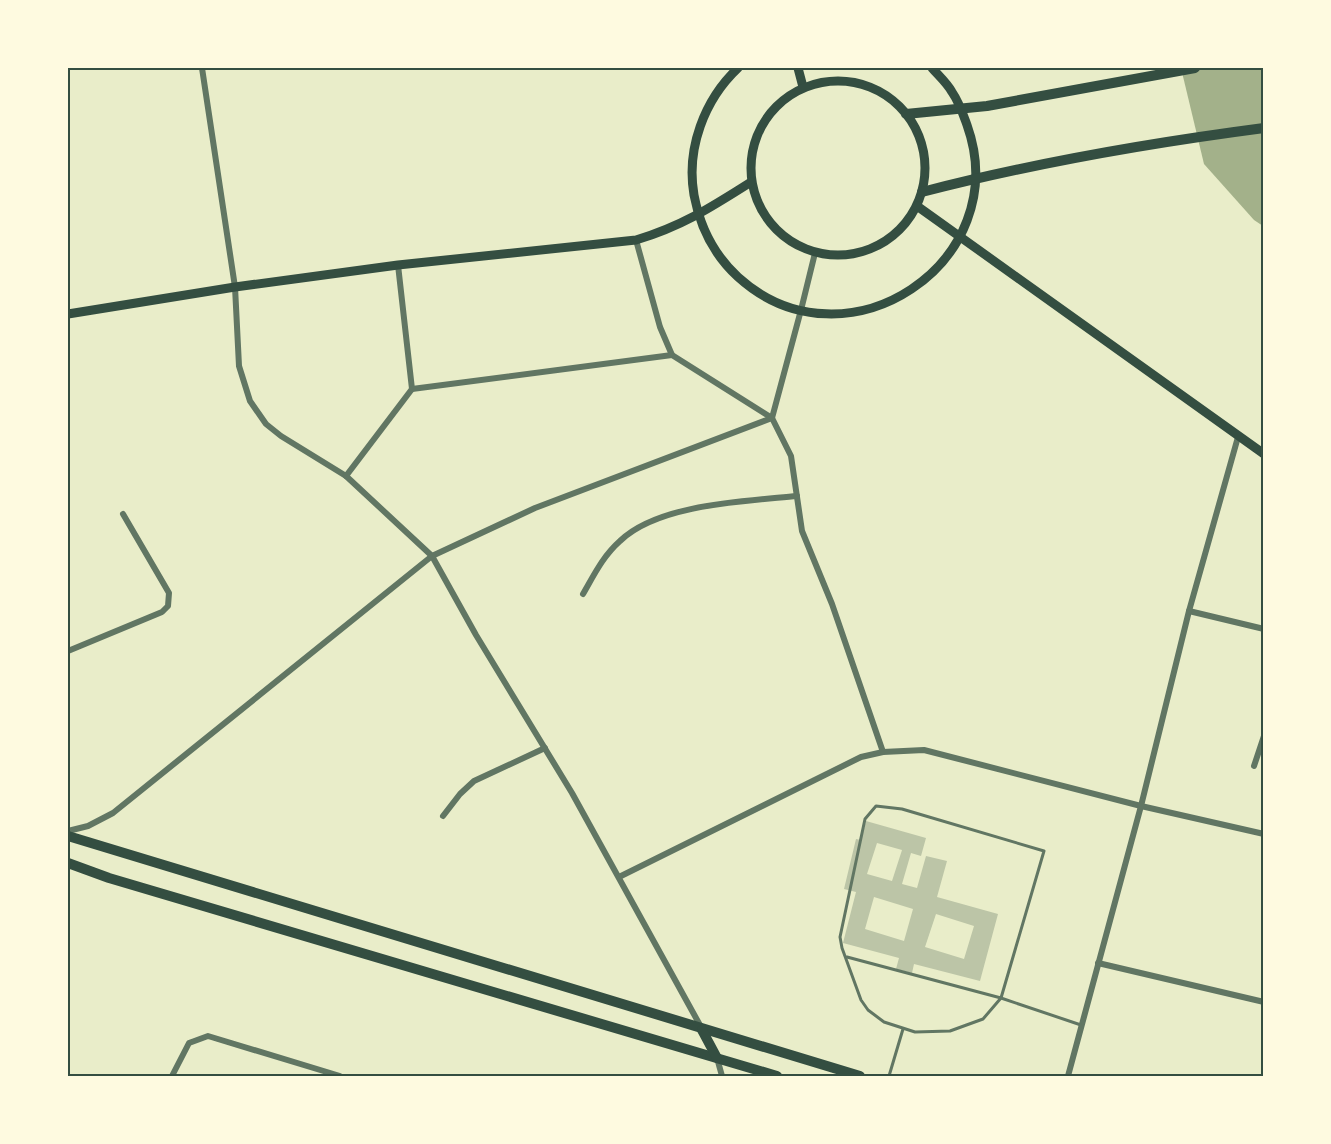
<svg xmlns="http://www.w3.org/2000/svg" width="1331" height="1144" font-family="Raleway,sans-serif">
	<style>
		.water { fill: #a3b18a }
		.building { fill: #bcc5a7; fill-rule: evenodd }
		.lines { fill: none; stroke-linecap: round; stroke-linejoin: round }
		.service { stroke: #617663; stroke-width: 3 }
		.minor { stroke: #617663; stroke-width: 6 }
		.secondary { stroke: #344e41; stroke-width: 9 }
		.primary { stroke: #344e41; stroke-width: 10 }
		.neatline { fill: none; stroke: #344e41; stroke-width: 2 }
	</style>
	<rect width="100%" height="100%" fill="#e9edc9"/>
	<!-- water -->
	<polygon class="water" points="1181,68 1263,68 1263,226 1254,220 1204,164"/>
	<!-- building -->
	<path class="building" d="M866 821 926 838 921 856 911 853 902 884 917 888 926 856 947 861 937 897 998 914 980 981 914 964 912 973 896 969 899 958 843 943 856 892 844 889 856 839 861 840ZM877 843 902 850 892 881 867 874ZM874 897 913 909 904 941 865 929ZM936 914 974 926 964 959 925 947Z"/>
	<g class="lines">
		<!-- service -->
		<g class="service">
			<polygon points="876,806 902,809 1044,851 1001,998 983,1019 950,1031 915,1032 884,1022 868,1010 861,1000 842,948 840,937 865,819"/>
			<polyline points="847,957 1001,998 1081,1025"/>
			<polyline points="889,1076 903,1029"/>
		</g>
		<!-- minor -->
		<g class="minor">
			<polyline points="202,68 235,287 239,366 250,401 266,424 281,436 346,476 432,556 476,635 572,793 701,1027"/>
			<polyline points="636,240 660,327 672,355 772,418"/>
			<polyline points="815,253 801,310 772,418 791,456 802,531 832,604 883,752"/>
			<polyline points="398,265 412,389"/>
			<polyline points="346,476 412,389 672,355"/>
			<path d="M583 594C594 575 603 556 620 541 658 504 746 501 797 496"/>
			<polyline points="1189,611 1264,629"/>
			<polyline points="68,651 162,612 168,606 169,593 123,514"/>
			<polyline points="1254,766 1264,736"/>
			<polyline points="443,816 460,794 474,781 545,748"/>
			<polyline points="68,831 88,826 113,813 432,556 535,508 772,418"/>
			<polyline points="619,877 861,757 883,752 924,750 1141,806 1264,834"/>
			<polyline points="1098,963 1264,1002"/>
			<polyline points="717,1058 722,1076"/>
			<polyline points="172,1076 189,1043 208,1036 340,1076"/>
			<polyline points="1068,1076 1141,806 1189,611 1238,437"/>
		</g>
		<!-- secondary -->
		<g class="secondary">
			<path d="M738 68C704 100 686 149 694 195 700 227 714 255 738 277 846 375 1016 262 967 125 963 114 959 102 952 92 947 83 938 75 932 68"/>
			<polyline points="798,68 803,87"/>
			<circle cx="838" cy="168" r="87"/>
			<polyline points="917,206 1264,454"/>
			<path d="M68 314 235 287 398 265 636 240C682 226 710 208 751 182"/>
		</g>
		<!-- primary -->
		<g class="primary">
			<polyline points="906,114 987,106 1195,68"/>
			<path d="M922 192C1034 163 1149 143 1264 128"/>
			<polyline points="68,836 860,1076"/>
			<polyline points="68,863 109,878 777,1076"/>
			<polyline points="702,1030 717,1058"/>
		</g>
	</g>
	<!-- border -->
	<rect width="1331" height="1144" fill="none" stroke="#fefae0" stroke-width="138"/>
	<rect x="69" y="69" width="1193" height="1006" class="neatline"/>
</svg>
